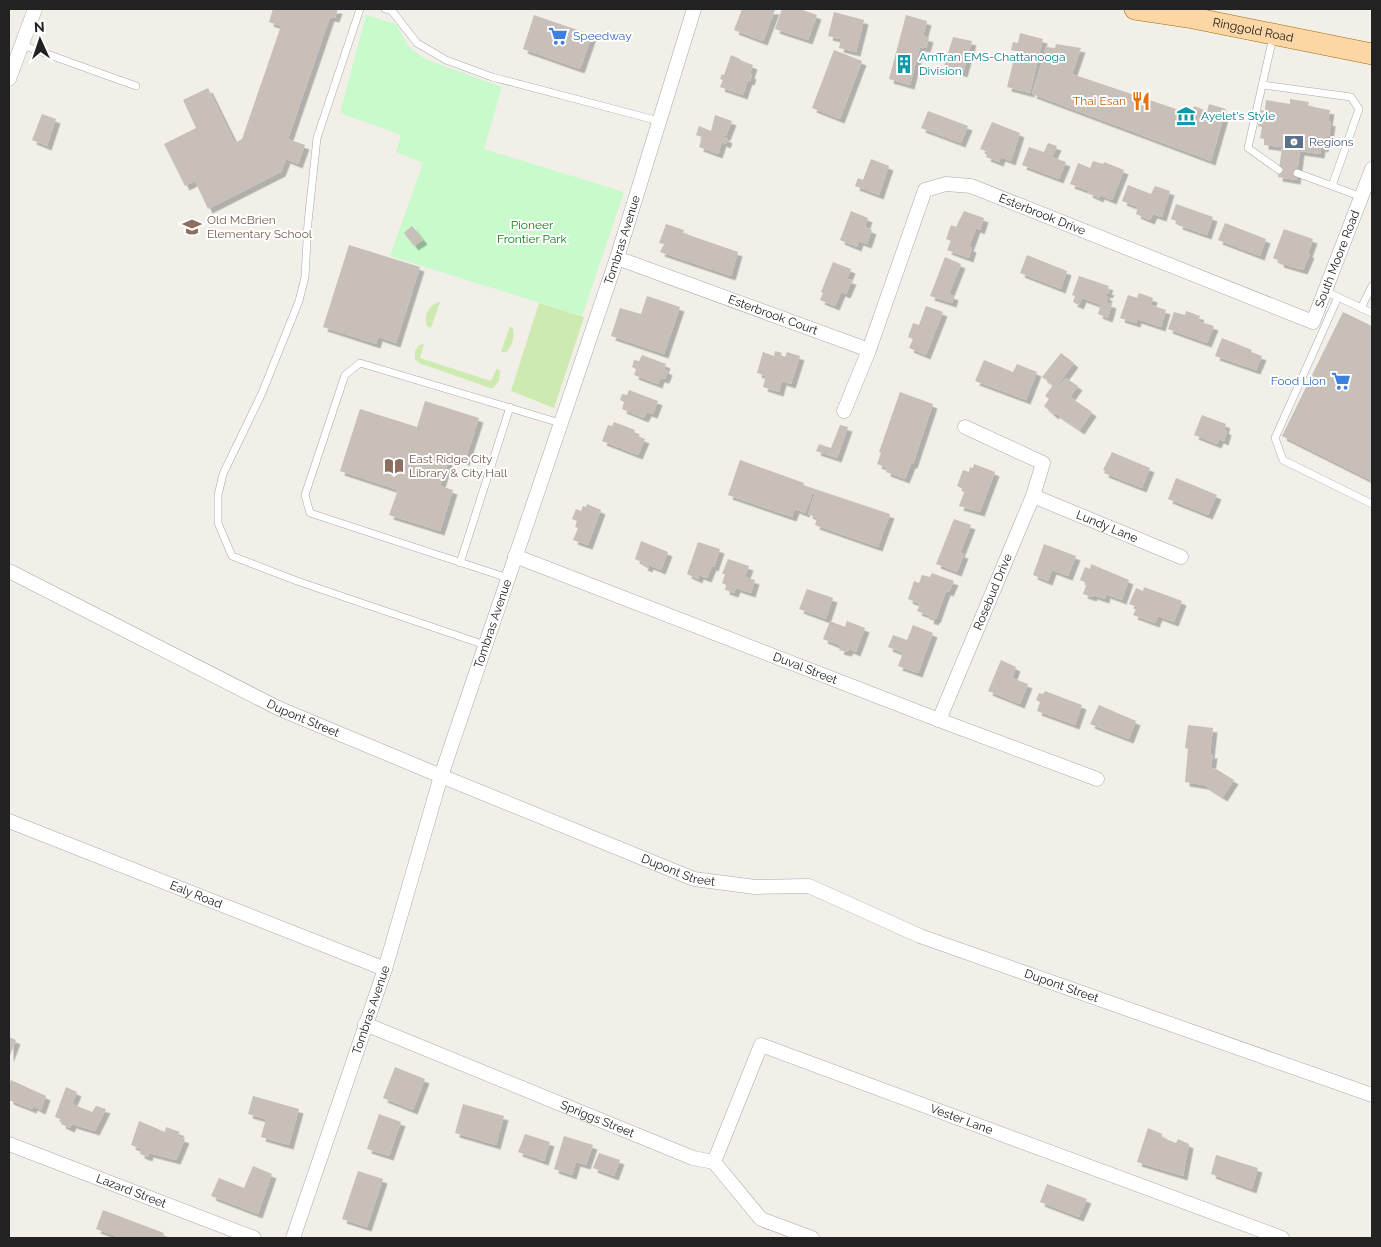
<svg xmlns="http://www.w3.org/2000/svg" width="1381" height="1247" font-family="Raleway,sans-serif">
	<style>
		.grass { fill: #cdebb0 }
		.park { fill: #c8facc }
		.building { fill: #c7bfb8; filter: url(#shadow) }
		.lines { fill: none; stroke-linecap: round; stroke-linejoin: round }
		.service-casing { stroke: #a9a9a9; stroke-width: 8 }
		.minor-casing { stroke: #a9a9a9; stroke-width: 15 }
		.primary-casing { stroke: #a06b00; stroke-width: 22 }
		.service { stroke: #fff; stroke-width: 7 }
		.minor { stroke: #fff; stroke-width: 14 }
		.primary { stroke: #fcd6a4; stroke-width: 21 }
		.labels { text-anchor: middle; stroke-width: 4; stroke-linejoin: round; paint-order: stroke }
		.street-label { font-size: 12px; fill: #222; stroke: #fff }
		.shop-label { font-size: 12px; fill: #366cbe; stroke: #fff; text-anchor: start }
		.culture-label { font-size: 12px; fill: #0d838f; stroke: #fff; text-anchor: start }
		.food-label { font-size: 12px; fill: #c56008; stroke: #fff; text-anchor: end }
		.service-label { font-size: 12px; fill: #4e5e75; stroke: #fff; text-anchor: start }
		.education-label { font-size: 12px; fill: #785e54; stroke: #fff; text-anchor: start }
		.park-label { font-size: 12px; fill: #0c8416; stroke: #fff }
	</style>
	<defs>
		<filter id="shadow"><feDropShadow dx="4.5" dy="4.5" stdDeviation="0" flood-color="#0004"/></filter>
	</defs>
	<rect width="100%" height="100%" fill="#f2efe9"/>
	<!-- grass -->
	<g class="grass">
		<path d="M440 302 431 328 427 326C423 316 429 303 440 302Z"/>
		<polygon points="539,303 584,317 554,408 511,391"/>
		<path d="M510 326 513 329C515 337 512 347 506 352H501Z"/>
		<polygon points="424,344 420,358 491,381 497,368 500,371 499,381 493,388 490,388 419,363 415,359 415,351 419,345"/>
	</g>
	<!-- park -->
	<polygon class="park" points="366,15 396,24 409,47 425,59 502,87 484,149 624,192 582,316 390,256 423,163 396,152 401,135 340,113"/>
	<!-- building -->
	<g class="building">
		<polygon points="273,9 338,9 335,18 330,17 288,139 305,145 298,164 286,159 281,172 208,209 195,181 185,186 164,144 196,128 183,100 208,88 235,143 242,139 281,26 269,22"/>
		<polygon points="742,9 775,10 763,41 734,30"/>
		<polygon points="782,9 800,9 817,15 808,40 775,29"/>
		<polygon points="834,12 864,20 856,52 839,48 841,39 828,36"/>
		<polygon points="534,15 592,35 580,69 523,49"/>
		<polygon points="906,15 927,21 923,36 929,38 926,48 920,47 910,85 889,79"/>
		<polygon points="1020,33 1043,39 1030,93 1007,87 1016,51 1011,50 1013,42 1018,43"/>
		<polygon points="953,37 972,41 963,73 944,66"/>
		<polygon points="1056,44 1081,48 1072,74 1191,114 1194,106 1207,111 1209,104 1226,109 1211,161 1032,94 1046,47 1055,48"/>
		<polygon points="834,50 862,61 840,119 812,108"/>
		<polygon points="731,55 740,59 740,60 753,65 750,74 752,75 750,81 748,80 743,95 720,87 723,80 720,79 722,74 724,75"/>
		<polygon points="1290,99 1309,102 1308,106 1330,110 1328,121 1331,122 1329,137 1326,137 1324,148 1321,147 1320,154 1300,151 1296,180 1278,177 1282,147 1264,145 1264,139 1260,138 1262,127 1258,126 1261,110 1265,111 1266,100 1290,104"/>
		<polygon points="928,111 968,126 961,143 921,128"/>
		<polygon points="42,114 56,119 47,146 32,140"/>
		<polygon points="715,115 732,121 726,136 724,136 724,137 728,139 726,144 722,142 718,154 699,147 702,137 696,135 699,126 711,131"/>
		<polygon points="992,122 1020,133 1011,161 1001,157 999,162 986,157 988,152 980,149"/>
		<polygon points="1048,143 1057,146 1052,157 1066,162 1059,179 1022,165 1029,147 1044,152"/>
		<polygon points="871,159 889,166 879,195 855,186 858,178 863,180"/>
		<polygon points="1093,161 1103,164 1104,162 1124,170 1112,200 1100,195 1099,198 1088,193 1089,191 1070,184 1078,163 1090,168"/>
		<polygon points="1128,185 1151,194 1155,186 1170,191 1162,217 1153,214 1150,220 1136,214 1138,207 1122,201"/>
		<polygon points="1176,204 1213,217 1207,235 1178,225 1179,222 1171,219"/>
		<polygon points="851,211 868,218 865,227 872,230 867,244 859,241 857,247 840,240"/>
		<polygon points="964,211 984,218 980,230 976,228 969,247 972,248 969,258 947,250 951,241 946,239 951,225 956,227"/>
		<polygon points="1225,223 1266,239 1260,256 1218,240"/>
		<polygon points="666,224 684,230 683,233 738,252 731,276 660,252 664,244 659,243"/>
		<polygon points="412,226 423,240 414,246 404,233"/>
		<polygon points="1284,229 1313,239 1308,253 1310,254 1303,270 1279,263 1280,261 1273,258"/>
		<polygon points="349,245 420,267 396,343 378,337 376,344 323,327"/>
		<polygon points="1027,255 1067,271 1061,289 1020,273"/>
		<polygon points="945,257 961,264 949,294 954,296 952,303 930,296"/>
		<polygon points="833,262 851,269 847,279 852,280 846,294 841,292 835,306 820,300 823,293 821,292"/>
		<polygon points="1079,276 1109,286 1107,290 1110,291 1108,294 1106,293 1105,295 1108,297 1106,302 1112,304 1108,318 1098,314 1101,305 1082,298 1079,305 1073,302 1075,296 1072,295"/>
		<polygon points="1139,293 1153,298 1151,305 1166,310 1161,327 1137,319 1136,323 1120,318 1128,295 1137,298"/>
		<polygon points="647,296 680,307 664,354 611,336 620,308 641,314"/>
		<polygon points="926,306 943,312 926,355 909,348 913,339 908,337 913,323 919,325"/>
		<polygon points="1186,311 1200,316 1198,321 1214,326 1207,343 1168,329 1174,312 1185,315"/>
		<polygon points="1343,312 1372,326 1372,481 1282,436"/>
		<polygon points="1222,338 1252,350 1251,352 1262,356 1256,370 1215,356"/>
		<polygon points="775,351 782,353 781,355 785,357 787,352 800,356 791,384 782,381 779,392 763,387 766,376 757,373 763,352 774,356"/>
		<polygon points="1061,353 1074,363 1057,386 1058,387 1066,378 1078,386 1070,397 1092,412 1080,430 1055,413 1054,415 1044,406 1049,399 1045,396 1053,385 1042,377"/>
		<polygon points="642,355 666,364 664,369 668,371 665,379 660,378 658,384 634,375 636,369 632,367 634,360 639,361"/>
		<polygon points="984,360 1013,372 1017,364 1037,372 1026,400 975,381"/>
		<polygon points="629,390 658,401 653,414 647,412 644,418 622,409 624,402 620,400 622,394 627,395"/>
		<polygon points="900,392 933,404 913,464 911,464 905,479 886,472 887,468 877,464 881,453 879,452"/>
		<polygon points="425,401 479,418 465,461 450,456 440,486 453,490 440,531 389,515 398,490 340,471 360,409 417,427"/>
		<polygon points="1202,415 1226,424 1224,429 1227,431 1224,441 1219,439 1217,444 1194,435"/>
		<polygon points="614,422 635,430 633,434 645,439 638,455 602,441 608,425 612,426"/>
		<polygon points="840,425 848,427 837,458 816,451 819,444 831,448"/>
		<polygon points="1112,452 1150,468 1142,488 1104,473 1105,471 1103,470"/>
		<polygon points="740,460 804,483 803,485 890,514 878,547 815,525 817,518 808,514 815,493 813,492 805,513 795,509 792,517 728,495"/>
		<polygon points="974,464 995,472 980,512 959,506 965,490 957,486 963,470 969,472 970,467 973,468"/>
		<polygon points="1176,478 1217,495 1208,515 1168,499"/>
		<polygon points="587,504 601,510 588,545 573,540 578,528 575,527 577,521 572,519 576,509 581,511 583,506 586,507"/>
		<polygon points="954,519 971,525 960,553 964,554 957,572 936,564"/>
		<polygon points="641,541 668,552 661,570 649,565 648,568 643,566 644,563 635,559"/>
		<polygon points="698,542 720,549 714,567 712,566 707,578 699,575 698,579 687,574"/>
		<polygon points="1044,544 1076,556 1068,576 1052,570 1048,581 1033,575"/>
		<polygon points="728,559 749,566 745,577 755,580 751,593 736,588 734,593 725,590 726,585 722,583 725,574 722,574"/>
		<polygon points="1091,564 1129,580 1122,600 1106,594 1105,599 1093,595 1092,597 1083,594 1087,583 1080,580 1085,567 1090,569"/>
		<polygon points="932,573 954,581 949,592 946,591 936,619 935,618 934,621 929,619 930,616 917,611 920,604 908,599 914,581 919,583 922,575 930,577"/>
		<polygon points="1144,587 1182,601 1174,622 1158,616 1155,623 1133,615 1137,607 1129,604 1136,588 1143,591"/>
		<polygon points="807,589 833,598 826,619 799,609"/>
		<polygon points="830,621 845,627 847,621 865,628 856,652 849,649 847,652 839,650 841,646 823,639"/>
		<polygon points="913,625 933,633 918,673 898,666 903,653 888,647 893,635 907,640"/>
		<polygon points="1001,660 1016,667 1012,678 1028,684 1020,704 988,691"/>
		<polygon points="1045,691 1082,705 1075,725 1037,711 1040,702 1036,700 1039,693 1043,694"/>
		<polygon points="1099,705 1136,721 1129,739 1090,724"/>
		<polygon points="1188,725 1213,728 1210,754 1213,754 1211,768 1216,769 1234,780 1223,797 1204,785 1185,782 1188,749 1185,748"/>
		<polygon points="9,1037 16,1040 9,1058"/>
		<polygon points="395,1067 425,1079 413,1110 383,1098"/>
		<polygon points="11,1080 46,1096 41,1110 33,1106 32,1109 9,1100 9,1088"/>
		<polygon points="66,1087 77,1092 72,1104 92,1112 96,1106 106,1109 95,1131 72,1124 70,1128 61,1124 62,1120 55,1117"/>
		<polygon points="253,1096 299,1109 289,1145 261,1137 266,1119 248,1114"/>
		<polygon points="463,1104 504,1116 496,1145 455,1133"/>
		<polygon points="379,1114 401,1122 389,1156 367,1149"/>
		<polygon points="139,1121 165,1132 166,1127 180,1132 177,1136 185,1139 176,1160 149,1153 148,1157 140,1154 141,1149 131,1145"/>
		<polygon points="1148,1128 1162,1134 1161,1137 1176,1143 1178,1139 1189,1144 1183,1176 1137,1162"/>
		<polygon points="525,1134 550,1142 544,1161 518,1152"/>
		<polygon points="564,1136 593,1145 586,1165 576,1162 572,1175 554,1169"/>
		<polygon points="599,1153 620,1160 614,1176 593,1168"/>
		<polygon points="1216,1155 1258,1168 1252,1189 1211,1174"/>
		<polygon points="253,1166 272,1174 258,1214 211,1196 219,1178 244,1188"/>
		<polygon points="358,1171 383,1179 367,1227 342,1219"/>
		<polygon points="1047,1184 1087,1199 1079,1217 1040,1202"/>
		<polygon points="103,1210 164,1233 162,1238 121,1238 96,1229"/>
	</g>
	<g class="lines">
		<!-- service casing -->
		<g class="service-casing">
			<g id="service">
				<polyline points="360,9 317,138 308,222 305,277 299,301 262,393 223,474 218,495 218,523 232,556 297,581 485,645"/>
				<polyline points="385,9 392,11 417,43 446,60 492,77 659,121"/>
				<polyline points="1273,37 1248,148 1279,170"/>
				<polyline points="22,45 136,86"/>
				<polyline points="1263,85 1351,97 1359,109 1332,186"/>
				<polyline points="1297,173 1362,197"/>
				<polyline points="1325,291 1372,313"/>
				<polyline points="1338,297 1275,438 1283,460 1372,504"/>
				<polyline points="1361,308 1372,286"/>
				<polyline points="460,563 510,407"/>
				<polyline points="508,578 310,513 305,495 345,375 360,363 560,423"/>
			</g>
		</g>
		<!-- minor casing -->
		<g class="minor-casing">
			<g id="minor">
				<polyline points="9,79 35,9"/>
				<path id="s1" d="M617 258 869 350"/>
				<path id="s2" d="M844 411 869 350 925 190 946 184 971 186 1313 322 1372 169"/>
				<path id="s3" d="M1033 496 1181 557"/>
				<path id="s4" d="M515 556 939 720 1097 779"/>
				<path id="s5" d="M9 571 280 709 441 776 694 879 755 887 809 886 920 936 1372 1095"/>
				<path id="s6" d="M939 720 1033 496 1043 463 965 427"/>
				<path id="s7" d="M9 821 385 969"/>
				<path id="s8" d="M365 1024 693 1158 714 1162 761 1219 812 1238"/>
				<path id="s9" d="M9 1144 254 1238"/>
				<path id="s10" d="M714 1162 761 1045 1282 1238"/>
				<path id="s11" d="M293 1238 385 969 441 776 617 258 694 9"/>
			</g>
		</g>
		<!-- primary casing -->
		<g class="primary-casing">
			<g id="primary">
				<path id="s12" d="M1135 9 1188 17 1372 54"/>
			</g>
		</g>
		<!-- service -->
		<use href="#service" class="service"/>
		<!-- minor -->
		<use href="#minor" class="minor"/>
		<!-- primary -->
		<use href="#primary" class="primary"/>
	</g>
	<!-- icons -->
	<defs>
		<g id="supermarket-bare" transform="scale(1.5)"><path d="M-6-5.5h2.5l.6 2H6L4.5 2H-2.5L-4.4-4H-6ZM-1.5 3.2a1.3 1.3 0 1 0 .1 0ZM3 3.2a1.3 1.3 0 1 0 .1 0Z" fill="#3f7fe0" stroke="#fff" stroke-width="2.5" paint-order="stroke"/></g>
		<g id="building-bare" transform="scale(1.5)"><path d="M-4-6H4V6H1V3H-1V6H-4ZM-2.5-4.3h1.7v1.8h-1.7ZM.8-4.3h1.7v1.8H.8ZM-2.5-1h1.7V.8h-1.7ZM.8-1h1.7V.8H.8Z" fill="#0f9aa8" stroke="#fff" stroke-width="2.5" paint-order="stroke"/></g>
		<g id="restaurant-bare" transform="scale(1.5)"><path d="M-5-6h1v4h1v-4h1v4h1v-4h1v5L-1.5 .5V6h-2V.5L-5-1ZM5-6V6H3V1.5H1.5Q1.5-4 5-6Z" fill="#e8710a" stroke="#fff" stroke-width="2.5" paint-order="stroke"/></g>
		<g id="museum-bare" transform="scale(1.5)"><path d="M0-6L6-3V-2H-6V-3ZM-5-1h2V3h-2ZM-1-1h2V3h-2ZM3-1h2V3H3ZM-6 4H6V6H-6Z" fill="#0f9aa8" stroke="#fff" stroke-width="2.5" paint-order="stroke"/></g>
		<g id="bank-bare" transform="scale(1.5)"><path d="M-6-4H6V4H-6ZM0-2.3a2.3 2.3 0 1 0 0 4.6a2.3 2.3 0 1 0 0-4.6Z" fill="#5c6f8a" stroke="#fff" stroke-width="2.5" paint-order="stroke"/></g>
		<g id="school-bare" transform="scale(1.5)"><path d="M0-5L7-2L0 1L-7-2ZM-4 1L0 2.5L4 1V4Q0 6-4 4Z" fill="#8d6e63" stroke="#fff" stroke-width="2.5" paint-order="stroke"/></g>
		<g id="library-bare" transform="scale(1.5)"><path d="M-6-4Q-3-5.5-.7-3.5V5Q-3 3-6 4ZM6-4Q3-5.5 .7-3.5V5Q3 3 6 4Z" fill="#8d6e63" stroke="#fff" stroke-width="2.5" paint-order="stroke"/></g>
	</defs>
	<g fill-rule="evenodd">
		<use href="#supermarket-bare" x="558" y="36"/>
		<use href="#building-bare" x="904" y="64"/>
		<use href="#restaurant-bare" x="1141" y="101"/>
		<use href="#museum-bare" x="1186" y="116"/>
		<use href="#bank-bare" x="1294" y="142"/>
		<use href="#school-bare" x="192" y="227"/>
		<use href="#supermarket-bare" x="1341" y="381"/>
		<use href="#library-bare" x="394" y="466"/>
	</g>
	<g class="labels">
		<!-- street labels -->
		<g class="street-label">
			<text dy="4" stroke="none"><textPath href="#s12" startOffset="120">Ringgold Road</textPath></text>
			<text dy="4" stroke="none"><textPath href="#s2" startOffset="359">Esterbrook Drive</textPath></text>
			<text dy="4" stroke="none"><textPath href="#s11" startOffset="1051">Tombras Avenue</textPath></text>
			<text dy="4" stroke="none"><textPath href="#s2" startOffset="718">South Moore Road</textPath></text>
			<text dy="4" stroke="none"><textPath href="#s1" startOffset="166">Esterbrook Court</textPath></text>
			<text dy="4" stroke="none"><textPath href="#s3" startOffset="80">Lundy Lane</textPath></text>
			<text dy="4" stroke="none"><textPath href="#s6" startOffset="139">Rosebud Drive</textPath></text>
			<text dy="4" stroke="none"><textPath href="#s11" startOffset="646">Tombras Avenue</textPath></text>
			<text dy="4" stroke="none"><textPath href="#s4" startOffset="311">Duval Street</textPath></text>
			<text dy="4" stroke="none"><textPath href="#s5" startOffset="329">Dupont Street</textPath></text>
			<text dy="4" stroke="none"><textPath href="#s5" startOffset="734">Dupont Street</textPath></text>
			<text dy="4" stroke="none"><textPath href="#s7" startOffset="201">Ealy Road</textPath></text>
			<text dy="4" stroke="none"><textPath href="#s5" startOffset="1139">Dupont Street</textPath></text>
			<text dy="4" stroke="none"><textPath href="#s11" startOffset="241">Tombras Avenue</textPath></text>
			<text dy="4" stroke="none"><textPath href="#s8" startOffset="251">Spriggs Street</textPath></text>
			<text dy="4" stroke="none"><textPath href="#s10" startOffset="340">Vester Lane</textPath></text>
			<text dy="4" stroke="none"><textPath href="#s9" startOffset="131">Lazard Street</textPath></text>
		</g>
		<!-- shop labels -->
		<g class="shop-label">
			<text x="573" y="40">Speedway</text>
			<text x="1326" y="385" text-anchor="end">Food Lion</text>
		</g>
		<!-- culture labels -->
		<g class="culture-label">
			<text x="919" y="61">AmTran EMS-Chattanooga<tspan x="919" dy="14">Division</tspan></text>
			<text x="1201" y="120">Ayelet's Style</text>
		</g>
		<!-- food labels -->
		<g class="food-label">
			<text x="1126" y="105">Thai Esan</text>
		</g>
		<!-- service labels -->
		<g class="service-label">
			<text x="1309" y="146">Regions</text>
		</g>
		<!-- education labels -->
		<g class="education-label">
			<text x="207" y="224">Old McBrien<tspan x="207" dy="14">Elementary School</tspan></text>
			<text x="409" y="463">East Ridge City<tspan x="409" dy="14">Library &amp; City Hall</tspan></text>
		</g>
		<!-- park labels -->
		<g class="park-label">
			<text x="532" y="229">Pioneer<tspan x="532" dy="14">Frontier Park</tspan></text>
		</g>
	</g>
	<!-- border -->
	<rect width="1381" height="1247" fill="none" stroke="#222222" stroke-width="20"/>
	<!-- north arrow -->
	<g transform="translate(40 40) rotate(357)" stroke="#ffffff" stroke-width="4" paint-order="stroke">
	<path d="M0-4L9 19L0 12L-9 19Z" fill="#222222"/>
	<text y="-8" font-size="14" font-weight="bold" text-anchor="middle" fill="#222222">N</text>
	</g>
</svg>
